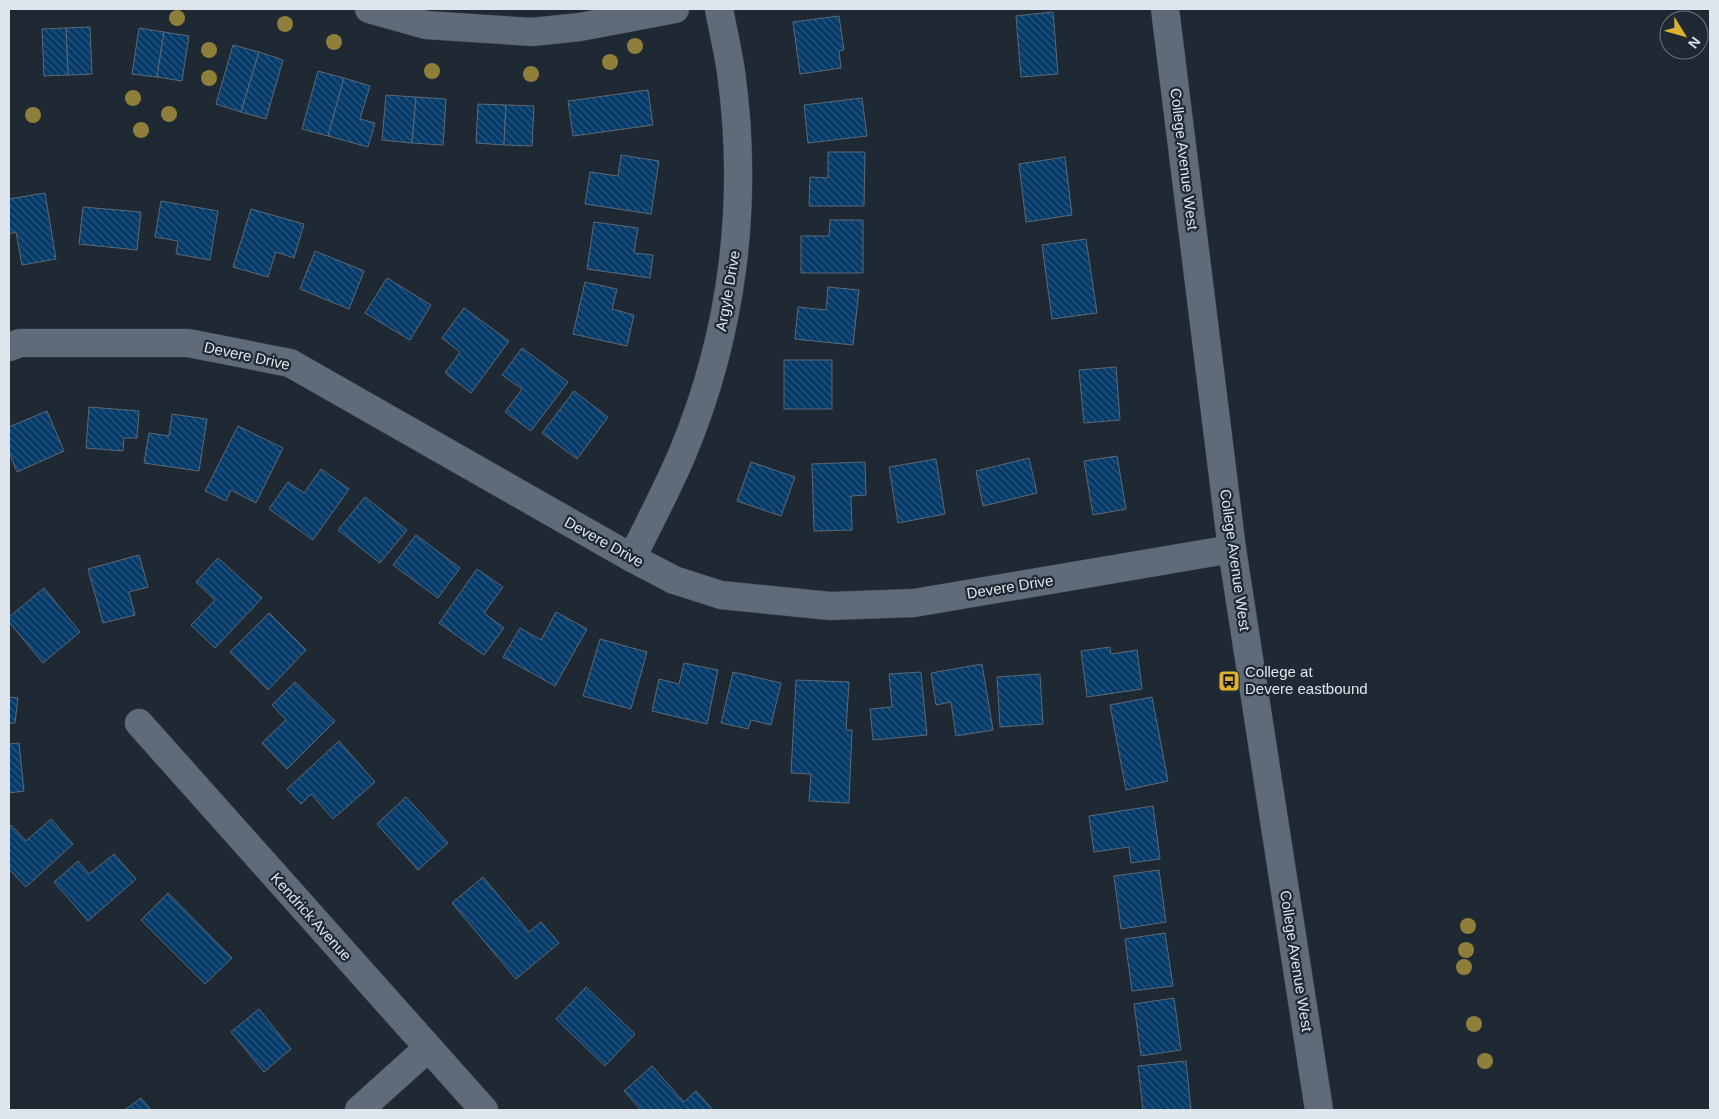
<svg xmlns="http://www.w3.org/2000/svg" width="1719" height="1119" font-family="Arial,sans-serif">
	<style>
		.building { fill: url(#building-back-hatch); stroke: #5c6875 }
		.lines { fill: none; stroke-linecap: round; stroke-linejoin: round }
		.minor-casing { stroke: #3b444d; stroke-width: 29 }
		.tertiary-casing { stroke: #3b444d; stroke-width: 29 }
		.minor { stroke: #5f6b78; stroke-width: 28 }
		.tertiary { stroke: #5f6b78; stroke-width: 28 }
		.tree { fill: #907e3b }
		.labels { text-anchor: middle; stroke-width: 4.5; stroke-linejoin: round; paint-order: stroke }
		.street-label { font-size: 15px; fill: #dee5ec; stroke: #1f2934 }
		.poi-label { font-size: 15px; fill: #dee5ec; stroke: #1f2934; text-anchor: start }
	</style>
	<defs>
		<pattern id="building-back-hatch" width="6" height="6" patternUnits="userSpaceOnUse" patternTransform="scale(1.25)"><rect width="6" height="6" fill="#063b69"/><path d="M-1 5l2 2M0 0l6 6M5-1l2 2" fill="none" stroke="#2a577f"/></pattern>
	</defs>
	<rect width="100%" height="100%" fill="#1f2934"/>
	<!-- building -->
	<g class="building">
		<polygon points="1053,12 1058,74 1021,77 1016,16"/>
		<polygon points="839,16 844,50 839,51 841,68 800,74 793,22"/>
		<polygon points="90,27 92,74 68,75 66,28"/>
		<polygon points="66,28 68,75 44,76 42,29"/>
		<polygon points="139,28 164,32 157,77 132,74"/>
		<polygon points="164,32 189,36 182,81 157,77"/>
		<polygon points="233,45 259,52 241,112 216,104"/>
		<polygon points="259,52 283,60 266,119 241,112"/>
		<polygon points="318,71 344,78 328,136 302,129"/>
		<polygon points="344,78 370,86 360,119 375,123 368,147 328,136"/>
		<polygon points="648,90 653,125 573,136 568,101"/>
		<polygon points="386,95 416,97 412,143 382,140"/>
		<polygon points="416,97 446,99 443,145 412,143"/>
		<polygon points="862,98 867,136 808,143 804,105"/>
		<polygon points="478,104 506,105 504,145 476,143"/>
		<polygon points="506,105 534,106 532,146 504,145"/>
		<polygon points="828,152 865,152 864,206 809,206 810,177 828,178"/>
		<polygon points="621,155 659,161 651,214 585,204 590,172 618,176"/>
		<polygon points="1065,157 1072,215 1026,222 1019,164"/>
		<polygon points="45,193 56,259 22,265 16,232 9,234 9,199"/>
		<polygon points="161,201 218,211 210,260 176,254 178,241 155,237"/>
		<polygon points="83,207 141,212 137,250 79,244"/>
		<polygon points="251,209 304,224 294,258 276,252 268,277 233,267"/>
		<polygon points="830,220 863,220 863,273 801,273 801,236 829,236"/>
		<polygon points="594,222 638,228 634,253 653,255 650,278 587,269"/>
		<polygon points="1086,239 1097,313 1052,319 1042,245"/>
		<polygon points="315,251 364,271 349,309 300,289"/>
		<polygon points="387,278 431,305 410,340 365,313"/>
		<polygon points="585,282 617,289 612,309 634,315 627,346 573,334"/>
		<polygon points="828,287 859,290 853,345 795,339 798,307 826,310"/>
		<polygon points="464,308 509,341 471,393 445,373 460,352 442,338"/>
		<polygon points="522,348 568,382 531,431 505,412 522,389 502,375"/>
		<rect x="784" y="360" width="48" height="49"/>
		<polygon points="1116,367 1120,420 1084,423 1079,370"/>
		<polygon points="574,391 608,417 577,459 542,433"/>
		<polygon points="89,407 139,411 137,438 124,438 123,451 86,448"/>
		<polygon points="47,411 64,451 17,472 9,452 9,427"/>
		<polygon points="172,414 207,419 199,471 144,463 149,433 169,436"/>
		<polygon points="238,426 283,448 256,503 231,490 226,501 205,491"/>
		<polygon points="1117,456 1126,509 1093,515 1084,461"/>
		<polygon points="1029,458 1037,493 983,506 976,471"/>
		<polygon points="936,459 945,514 898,523 889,467"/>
		<polygon points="751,462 795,477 781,516 737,501"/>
		<polygon points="865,462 866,495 851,496 852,530 814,531 812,464"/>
		<polygon points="321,469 349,489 313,540 269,509 288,482 304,493"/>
		<polygon points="365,497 407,530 380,563 338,530"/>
		<polygon points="416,535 460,568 438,598 393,565"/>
		<polygon points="139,555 148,587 129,592 135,615 103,623 88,569"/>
		<polygon points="218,558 262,598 215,648 191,625 215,600 196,582"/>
		<polygon points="477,569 503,587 484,613 504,628 484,655 439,623"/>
		<polygon points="44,588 80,632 43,663 9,622 9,617"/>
		<polygon points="556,612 587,629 555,686 503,657 520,628 541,640"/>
		<polygon points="269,613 306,650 268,690 230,652"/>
		<polygon points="600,639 647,652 631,709 583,696"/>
		<polygon points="1110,647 1111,654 1137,650 1142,689 1087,697 1081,651"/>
		<polygon points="684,663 718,670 707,724 652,711 659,679 679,684"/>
		<polygon points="982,664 993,730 956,736 951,702 936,705 931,673"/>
		<polygon points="733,672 781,683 771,725 751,720 748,729 721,723"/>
		<polygon points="921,672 927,735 873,740 870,709 892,707 889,674"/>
		<polygon points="1040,674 1043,724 1000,727 997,677"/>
		<polygon points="796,680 849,682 846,730 852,730 849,803 809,801 811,774 791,773"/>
		<polygon points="295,682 335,721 287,769 262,743 286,720 272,705"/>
		<polygon points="9,697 18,698 15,723 9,723"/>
		<polygon points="1152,697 1168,781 1126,790 1110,705"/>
		<polygon points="339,741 375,782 333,819 311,794 301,804 287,789"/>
		<polygon points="19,743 24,791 9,793 9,744"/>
		<polygon points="406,797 448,843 418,870 377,824"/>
		<polygon points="1153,806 1160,859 1131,863 1129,847 1094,852 1089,816"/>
		<polygon points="51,819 73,844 26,887 9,869 9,827 11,825 26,841"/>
		<polygon points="114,854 136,879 88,921 54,882 78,861 89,874"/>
		<polygon points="1159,870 1166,922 1121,929 1114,876"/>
		<polygon points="483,877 529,932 541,922 559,943 516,979 452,903"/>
		<polygon points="168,893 232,958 205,984 141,920"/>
		<polygon points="1165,933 1173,986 1132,991 1125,939"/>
		<polygon points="586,987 635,1034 605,1066 556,1019"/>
		<polygon points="1174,998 1181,1050 1141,1056 1134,1004"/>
		<polygon points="259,1009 291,1049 264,1072 231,1032"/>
		<polygon points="1186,1061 1191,1110 1143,1110 1138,1066"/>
		<polygon points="652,1066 684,1102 696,1091 713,1110 641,1110 624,1091"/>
		<polygon points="141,1098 151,1110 125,1110"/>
	</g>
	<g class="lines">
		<!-- minor casing -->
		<g class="minor-casing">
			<g id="minor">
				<polyline points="369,9 426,25 532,32 580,27 675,9"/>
				<polyline points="9,347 20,343 188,343 290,363 632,558 674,580 721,595 830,606 914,603 1232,549"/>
				<path d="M632 558C649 523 668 488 683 452 733 332 749 201 731 72 728 51 723 30 719 9"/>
				<polyline points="139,723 484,1110"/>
				<polyline points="359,1110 428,1048"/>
			</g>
		</g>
		<!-- tertiary casing -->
		<g class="tertiary-casing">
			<polyline id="tertiary" points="1165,9 1232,549 1319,1110"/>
		</g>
		<!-- minor -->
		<use href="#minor" class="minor"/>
		<!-- tertiary -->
		<use href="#tertiary" class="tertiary"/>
	</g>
	<!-- trees -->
	<g class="tree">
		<circle cx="177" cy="18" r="8"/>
		<circle cx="285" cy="24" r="8"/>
		<circle cx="334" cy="42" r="8"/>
		<circle cx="635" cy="46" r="8"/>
		<circle cx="209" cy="50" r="8"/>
		<circle cx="610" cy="62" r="8"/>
		<circle cx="432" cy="71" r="8"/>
		<circle cx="531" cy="74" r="8"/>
		<circle cx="209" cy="78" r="8"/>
		<circle cx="133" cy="98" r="8"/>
		<circle cx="169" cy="114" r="8"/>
		<circle cx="33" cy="115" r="8"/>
		<circle cx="141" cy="130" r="8"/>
		<circle cx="1468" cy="926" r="8"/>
		<circle cx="1466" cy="950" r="8"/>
		<circle cx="1464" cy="967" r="8"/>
		<circle cx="1474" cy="1024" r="8"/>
		<circle cx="1485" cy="1061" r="8"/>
	</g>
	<!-- icons -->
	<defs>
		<g id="bus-square" transform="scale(1.125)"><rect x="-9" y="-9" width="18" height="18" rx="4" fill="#dab333" stroke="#1f2934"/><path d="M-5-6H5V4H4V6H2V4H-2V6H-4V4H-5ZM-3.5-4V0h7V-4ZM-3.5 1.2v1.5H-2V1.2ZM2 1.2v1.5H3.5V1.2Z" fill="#111"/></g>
	</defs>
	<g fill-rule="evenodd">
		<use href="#bus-square" x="1229" y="681"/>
	</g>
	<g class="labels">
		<!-- street labels -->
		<g class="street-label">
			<text transform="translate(1184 159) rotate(83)" y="5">College Avenue West</text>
			<text transform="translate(728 291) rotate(-80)" y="5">Argyle Drive</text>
			<text transform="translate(247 356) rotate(12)" y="5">Devere Drive</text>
			<text transform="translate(604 542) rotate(29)" y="5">Devere Drive</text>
			<text transform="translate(1235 560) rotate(82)" y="5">College Avenue West</text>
			<text transform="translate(1010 587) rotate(-9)" y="5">Devere Drive</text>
			<text transform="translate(311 917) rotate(48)" y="5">Kendrick Avenue</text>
			<text transform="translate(1296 961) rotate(81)" y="5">College Avenue West</text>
		</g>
		<!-- poi labels -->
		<g class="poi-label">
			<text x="1245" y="677">College at<tspan x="1245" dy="17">Devere eastbound</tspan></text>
		</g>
	</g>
	<!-- border -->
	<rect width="1719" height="1119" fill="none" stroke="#dee5ec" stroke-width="20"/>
	<!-- north arrow -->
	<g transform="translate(1684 35) rotate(127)"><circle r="24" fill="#1f2934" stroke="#6b747e"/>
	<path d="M0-4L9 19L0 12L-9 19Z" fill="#dab333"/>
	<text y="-8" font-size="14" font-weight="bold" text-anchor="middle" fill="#dee5ec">N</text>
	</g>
</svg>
